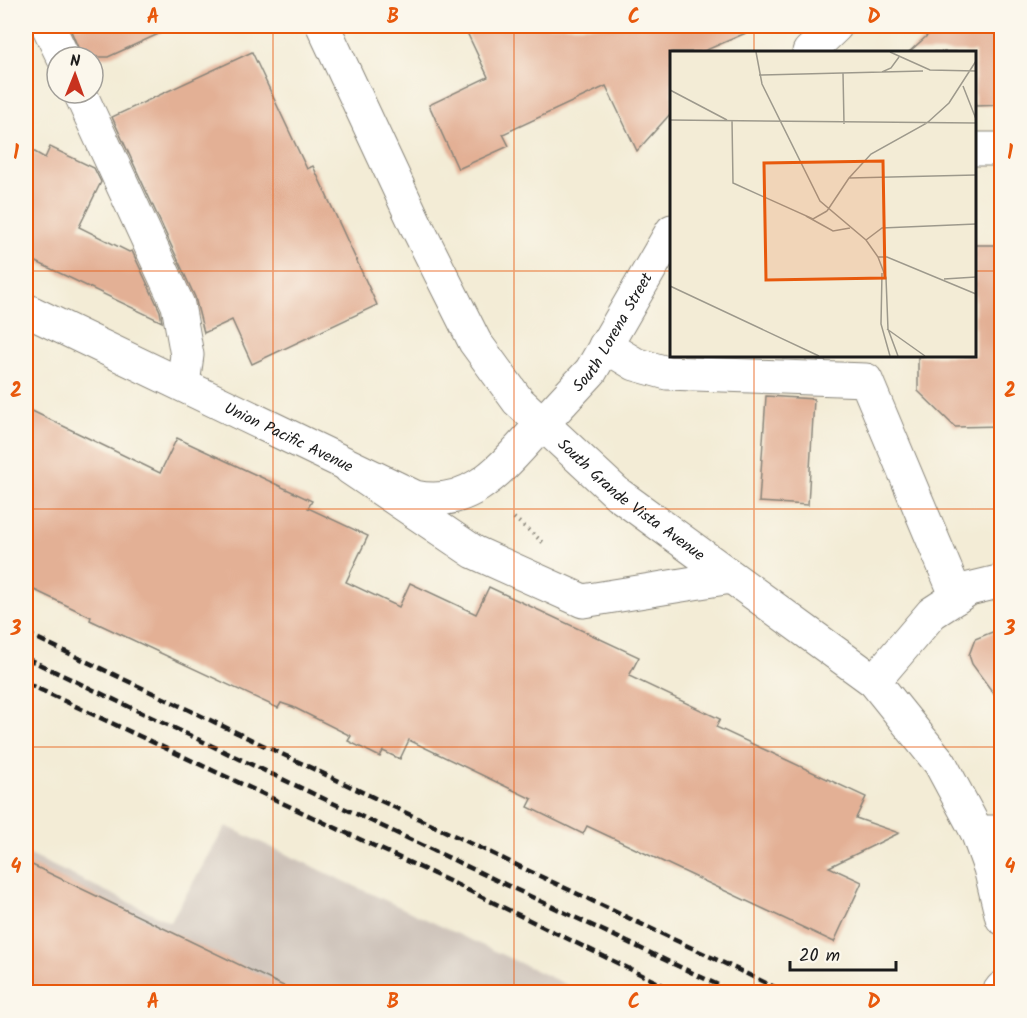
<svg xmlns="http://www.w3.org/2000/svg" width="1027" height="1018" font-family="Kalam,sans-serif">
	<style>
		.industrial { fill: #cdc2b9 }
		.building { fill: #e3b095 }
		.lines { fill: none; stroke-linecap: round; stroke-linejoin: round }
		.minor-casing { stroke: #888479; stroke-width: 35 }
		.major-casing { stroke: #888479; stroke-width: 35 }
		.path { stroke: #888479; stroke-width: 4; stroke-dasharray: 1.5 4.5; stroke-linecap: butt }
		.minor { stroke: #fff; stroke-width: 33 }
		.major { stroke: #fff; stroke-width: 33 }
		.rail { stroke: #1c1c1c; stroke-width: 4.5; stroke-dasharray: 9 4.5; stroke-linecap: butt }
		.grid { fill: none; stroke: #e8590c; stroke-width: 1.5; stroke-opacity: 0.55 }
		.labels { text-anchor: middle; stroke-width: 4.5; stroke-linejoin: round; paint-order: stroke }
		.street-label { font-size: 16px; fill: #1c1c1c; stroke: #fbf7ec }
		.inset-road { fill: none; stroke: #9d998c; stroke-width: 1.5 }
		.view { fill: #e8590c; fill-opacity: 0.15; stroke: #e8590c; stroke-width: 3 }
		.inset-edge { fill: none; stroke: #1c1c1c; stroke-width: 3 }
		.neatline { fill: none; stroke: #e8590c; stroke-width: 2 }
		.grid-label { font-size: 20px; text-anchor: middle; font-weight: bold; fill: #e8590c }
	</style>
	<rect width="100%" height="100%" fill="#fbf7ec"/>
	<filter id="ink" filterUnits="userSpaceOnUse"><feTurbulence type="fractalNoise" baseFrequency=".0167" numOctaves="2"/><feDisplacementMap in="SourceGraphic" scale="12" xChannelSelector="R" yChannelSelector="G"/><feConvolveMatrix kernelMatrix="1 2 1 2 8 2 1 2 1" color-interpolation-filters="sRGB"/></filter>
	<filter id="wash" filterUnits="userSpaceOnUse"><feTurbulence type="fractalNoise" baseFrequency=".008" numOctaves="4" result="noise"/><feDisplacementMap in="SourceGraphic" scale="24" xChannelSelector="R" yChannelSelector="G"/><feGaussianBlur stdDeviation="1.35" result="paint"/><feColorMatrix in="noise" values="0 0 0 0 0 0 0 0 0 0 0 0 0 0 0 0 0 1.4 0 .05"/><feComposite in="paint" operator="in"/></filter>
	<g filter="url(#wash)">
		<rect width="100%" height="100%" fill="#f3ecd6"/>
		<!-- industrial -->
		<polygon class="industrial" points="226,826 582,992 26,992 26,853 170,922"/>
		<g id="blocks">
			<!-- building -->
			<g class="building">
				<polygon points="69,26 176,26 108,57 82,57"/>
				<polygon points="464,26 762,26 702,52 672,52 672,112 637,151 606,86 503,134 509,146 458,169 429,105 488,77"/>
				<polygon points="938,26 1002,26 1002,105 975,106 975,52 909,52"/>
				<polygon points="252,52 307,169 313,166 377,305 252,364 232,320 204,333 195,297 112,117"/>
				<polygon points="26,147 45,158 50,147 94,168 101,182 79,227 129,252 132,251 160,311 162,322 26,257"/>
				<polygon points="975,245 1002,245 1002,426 955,427 918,391 918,356 975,356"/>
				<polygon points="766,396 814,399 808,505 759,502"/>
				<polygon points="26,408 160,473 177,438 312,501 308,508 368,536 346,582 399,607 410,583 476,614 489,587 639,657 629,676 720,719 716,727 866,797 856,818 899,833 829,867 862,882 834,942 587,826 583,834 528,807 532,799 409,740 400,759 383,751 380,757 348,741 351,736 293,707 281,703 278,708 90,620 91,617 26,586"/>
				<polygon points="1002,628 1002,705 972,664 969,655 975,639"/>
				<polygon points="26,862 298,993 26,993"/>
			</g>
		</g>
	</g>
	<g filter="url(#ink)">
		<use href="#blocks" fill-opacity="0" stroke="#888479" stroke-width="1.5"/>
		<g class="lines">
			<!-- minor casing -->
			<g class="minor-casing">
				<g id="minor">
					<polyline points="48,26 63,57"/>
					<polyline points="80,93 178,305 187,355 183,384"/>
					<polyline points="974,149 1002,149"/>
					<path id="s1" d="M26 310 415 497C473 510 506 462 541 425"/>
					<polyline points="605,346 635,364 667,373 866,380 957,597"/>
					<polyline points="874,681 932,613 969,589 1002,581"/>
					<polyline points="977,832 1002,832"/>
				</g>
			</g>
			<!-- major casing -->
			<g class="major-casing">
				<g id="major">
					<path id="s2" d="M323 26 415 223 475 342 518 401 618 494 874 681 940 763 977 832 990 868 1002 918"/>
					<polyline points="809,52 836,26"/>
					<path id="s3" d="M541 425 591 371 672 231"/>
					<polyline points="350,468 474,552 583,601 731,577"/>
					<polyline points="999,992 1002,988"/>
				</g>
			</g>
			<!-- path -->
			<polyline class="path" points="514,518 545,544"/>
			<!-- minor -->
			<use href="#minor" class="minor"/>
			<!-- major -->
			<use href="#major" class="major"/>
			<!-- rail -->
			<g class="rail">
				<polyline points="26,633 785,992"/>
				<polyline points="26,658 733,992"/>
				<polyline points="26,683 449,881 677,992"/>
			</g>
		</g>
	</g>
	<!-- grid -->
	<path class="grid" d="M273 26V992M514 26V992M754 26V52M26 271H672M974 271H1002M754 356V992M26 509H1002M26 747H1002"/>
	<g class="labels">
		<!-- street labels -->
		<g class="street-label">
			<text dy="6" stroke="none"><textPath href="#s3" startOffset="118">South Lorena Street</textPath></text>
			<text dy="6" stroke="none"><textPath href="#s1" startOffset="292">Union Pacific Avenue</textPath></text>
			<text dy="6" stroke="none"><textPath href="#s2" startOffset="574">South Grande Vista Avenue</textPath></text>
		</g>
	</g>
	<!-- overview -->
	<g transform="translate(670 51)">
		<rect width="306" height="306" fill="#f3ecd6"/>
		<path class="inset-road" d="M86 1 92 33 150 150 196 189 208 206 216 227 218 278 228 305M220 1 260 19 306 20M212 21 253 20M173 22 174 73M89 24 212 21 221 17 229 6M293 35 306 68M0 39 57 69M0 69 306 72M62 69 63 132 143 168 157 160M179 127 306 124M157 160 179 127 201 103 257 72 279 52 306 10M136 165 163 180 180 177M196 189 212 177 306 173M208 206H217L306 243M212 222 211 273 220 305M274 228 306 226M0 235 149 305M217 278 255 305"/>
		<path class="view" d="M213 110 215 227 96 229 94 112Z"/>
		<rect width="306" height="306" class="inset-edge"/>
	</g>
	<!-- margin -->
	<rect width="1027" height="1018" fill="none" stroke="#fbf7ec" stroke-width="66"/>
	<!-- north arrow -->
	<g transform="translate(75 75) rotate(1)"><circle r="28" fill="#fbf7ec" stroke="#a29f99" stroke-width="1.5"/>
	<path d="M0-4.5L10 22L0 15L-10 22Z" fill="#c8321e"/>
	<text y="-9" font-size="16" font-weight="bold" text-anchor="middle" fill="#1c1c1c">N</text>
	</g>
	<!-- scale -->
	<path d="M790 961v9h106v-9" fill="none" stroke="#1c1c1c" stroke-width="3"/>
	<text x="799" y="961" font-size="18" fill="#1c1c1c" stroke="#fbf7ec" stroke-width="4.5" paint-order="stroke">20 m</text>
	<rect x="33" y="33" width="961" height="952" class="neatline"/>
	<g class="grid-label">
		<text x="153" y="23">A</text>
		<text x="393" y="23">B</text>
		<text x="634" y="23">C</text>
		<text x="874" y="23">D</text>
		<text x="16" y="159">1</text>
		<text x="1010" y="159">1</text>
		<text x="16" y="397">2</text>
		<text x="1010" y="397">2</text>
		<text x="16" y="635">3</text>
		<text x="1010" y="635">3</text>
		<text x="16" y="873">4</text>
		<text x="1010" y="873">4</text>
		<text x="153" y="1008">A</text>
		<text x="393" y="1008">B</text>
		<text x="634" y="1008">C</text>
		<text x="874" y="1008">D</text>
	</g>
</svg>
